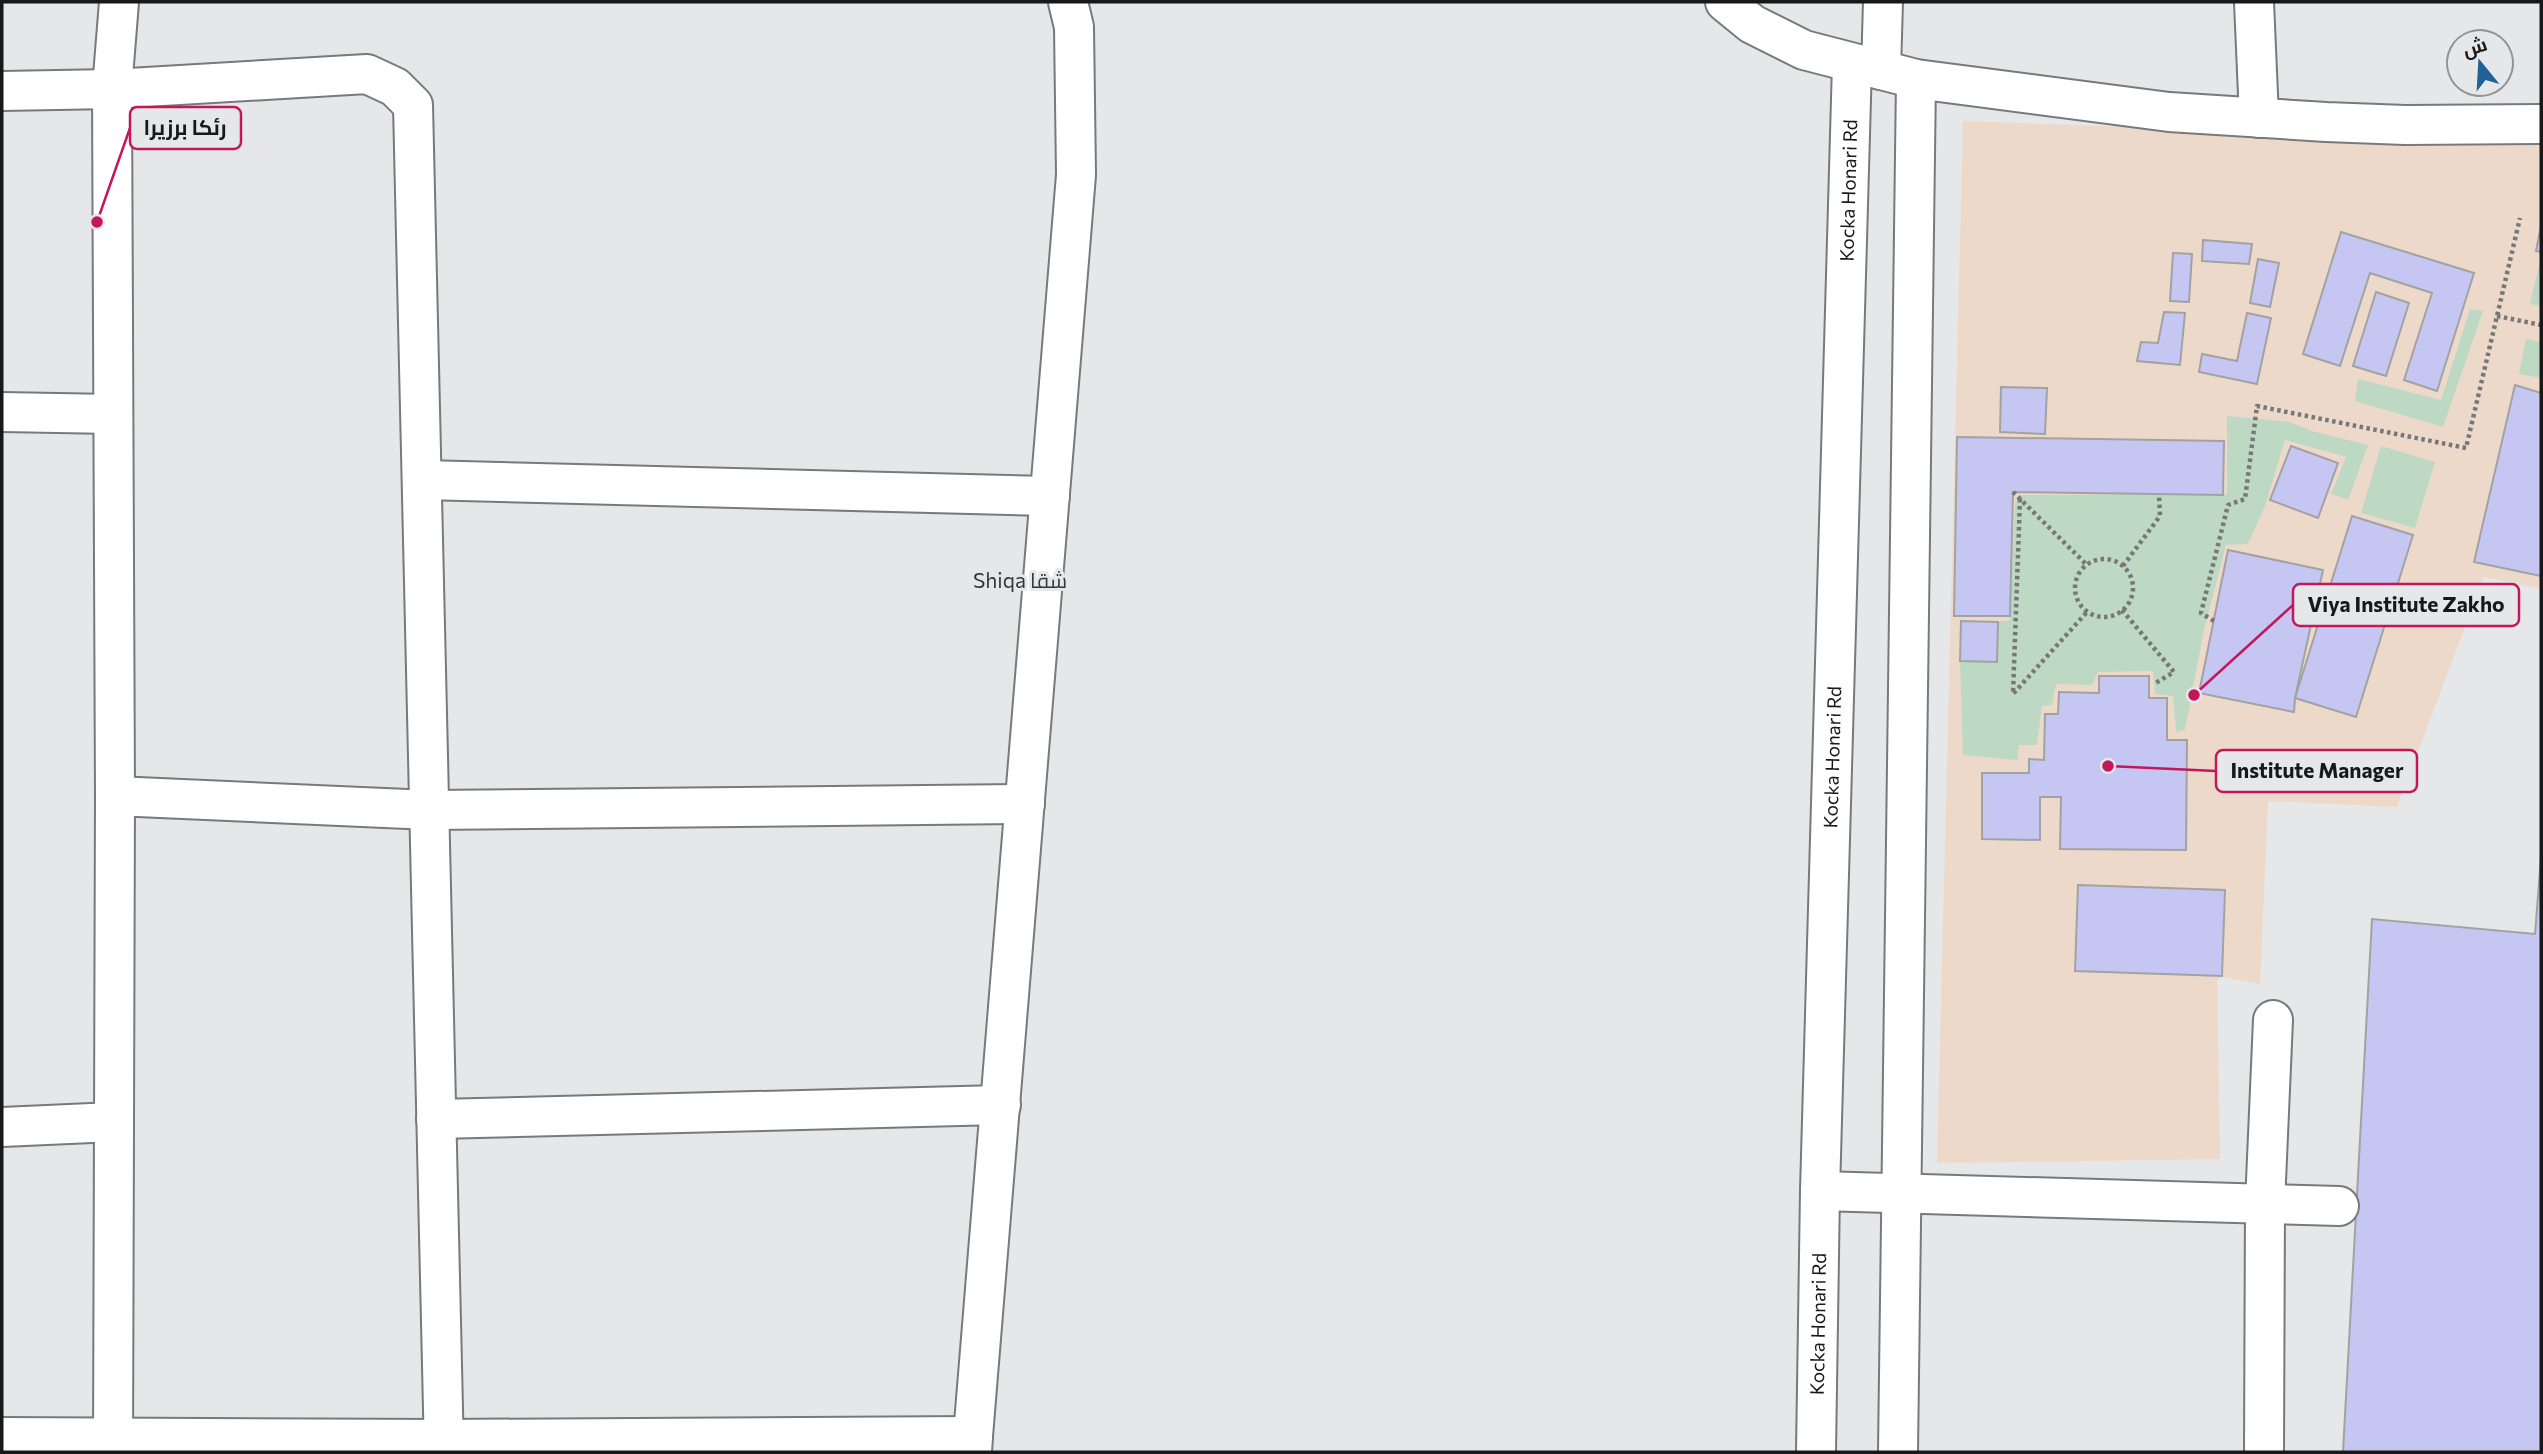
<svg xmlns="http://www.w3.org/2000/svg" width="2543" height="1454" font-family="Commissioner,Cairo,sans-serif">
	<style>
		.education { fill: #edd9ca }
		.green { fill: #bed9c3 }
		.building { fill: #c5c6f2; stroke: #a2a2a3; stroke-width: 2 }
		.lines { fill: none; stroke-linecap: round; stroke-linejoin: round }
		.minor-casing { stroke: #78797b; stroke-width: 42 }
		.path { stroke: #777778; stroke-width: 4.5; stroke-dasharray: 3.5 3.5; stroke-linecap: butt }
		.minor { stroke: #fff; stroke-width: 38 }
		.labels { text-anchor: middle; stroke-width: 6; stroke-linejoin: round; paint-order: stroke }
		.street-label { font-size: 19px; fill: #181818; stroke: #e6e7e9 }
		.neighbourhood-label { font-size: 21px; fill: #363738; stroke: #e6e7e9 }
		.leader { fill: none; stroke: #c2185b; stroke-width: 2.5 }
		.callout-dot { fill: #c2185b; stroke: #e6e7e9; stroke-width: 2.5 }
		.callout { fill: #e6e7e9; stroke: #c2185b; stroke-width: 2.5 }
		.callout-label { font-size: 21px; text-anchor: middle; font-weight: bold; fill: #181818 }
	</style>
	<rect width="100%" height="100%" fill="#e6e7e9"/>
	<!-- education -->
	<polygon class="education" points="1963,121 2541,142 2541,589 2484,577 2397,807 2268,801 2260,984 2223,977 2217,980 2220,1159 1937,1163"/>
	<!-- green -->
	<g class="green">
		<polygon points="2539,265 2541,266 2541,306 2530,304"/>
		<polygon points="2470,309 2483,311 2443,427 2355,401 2358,379 2441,400"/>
		<polygon points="2526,339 2541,342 2541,378 2519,374"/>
		<polygon points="2227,416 2290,422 2312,431 2368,445 2348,500 2331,494 2346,457 2285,440 2265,506 2248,544 2226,545 2204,630 2185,730 2176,732 2173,696 2155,694 2153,671 2098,672 2092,685 2056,684 2052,705 2042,706 2037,745 2019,745 2017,760 1963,755 1960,661 1997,662 1998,622 2010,620 2015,502 2020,495 2227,494"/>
		<polygon points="2381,446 2435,462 2415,528 2361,513"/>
	</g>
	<!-- building -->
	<g class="building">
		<polygon points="2541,226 2541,252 2536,251"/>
		<polygon points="2341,232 2474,273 2437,391 2404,380 2432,293 2370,273 2340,366 2303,354"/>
		<polygon points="2203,240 2252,244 2249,264 2202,261"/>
		<polygon points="2173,253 2192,254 2189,302 2170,301"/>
		<polygon points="2258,259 2279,263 2270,307 2250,303"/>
		<polygon points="2376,292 2409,303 2386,376 2353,366"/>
		<polygon points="2164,312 2185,313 2180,365 2137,361 2141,342 2158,343"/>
		<polygon points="2247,313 2271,318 2257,384 2199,372 2202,354 2237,361"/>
		<polygon points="2515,385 2541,393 2541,576 2474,562"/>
		<polygon points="2001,387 2047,388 2045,434 2000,432"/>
		<polygon points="1957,437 2224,441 2223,495 2013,492 2010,616 1954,616"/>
		<polygon points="2291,446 2338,463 2318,518 2270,500"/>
		<polygon points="2352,516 2413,535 2356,717 2295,698"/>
		<polygon points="2228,550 2323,570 2295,698 2294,712 2199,693"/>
		<polygon points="1961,621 1998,622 1997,662 1960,661"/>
		<polygon points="2099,676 2149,676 2149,698 2167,698 2167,740 2187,740 2186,850 2060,849 2061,797 2040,797 2040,840 1982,839 1982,773 2029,773 2029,759 2044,760 2045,714 2058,714 2059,692 2099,693"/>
		<polygon points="2541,857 2541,1452 2343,1452 2372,919 2535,934"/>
		<polygon points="2078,885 2225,890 2222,976 2075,971"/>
	</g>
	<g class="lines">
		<!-- minor casing -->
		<g class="minor-casing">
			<g id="minor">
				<polyline points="1725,2 1752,24 1804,50 1916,79 2169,112 2326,122 2405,125 2541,124"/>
				<polyline points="2254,2 2259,118"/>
				<polyline points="1881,70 1883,2"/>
				<polyline points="2,91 112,89 367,74 395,87 413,105 444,1452"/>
				<polyline points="2,412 113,414"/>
				<polyline points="423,480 1050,496"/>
				<polyline points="115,796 430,810 1025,804"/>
				<polyline points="436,1119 1001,1105"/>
				<polyline points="2,1127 114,1122"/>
				<polyline points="1820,1191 2339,1206"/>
				<polyline points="973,1436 1076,175 1074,27 1068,2"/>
				<polyline points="2,1437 443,1439 973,1436 972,1452"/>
				<polyline points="113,1452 115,796 112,89 119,2"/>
				<path id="s1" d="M1816 1452 1820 1191 1852 64"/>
				<polyline points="1898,1452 1916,79"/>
				<polyline points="2264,1452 2265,1204 2273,1020"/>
			</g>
		</g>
		<!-- path -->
		<g class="path">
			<polyline points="2497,316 2541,325"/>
			<polyline points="2013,492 2087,565"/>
			<polyline points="2020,499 2013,694 2087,612"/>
			<circle cx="2104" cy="588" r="29"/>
			<polyline points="2123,566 2160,516 2159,495"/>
			<polyline points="2122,610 2174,672 2154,684"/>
			<polyline points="2214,621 2201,613 2228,505 2245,499 2257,406 2466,448 2520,218"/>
		</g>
		<!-- minor -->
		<use href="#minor" class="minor"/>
	</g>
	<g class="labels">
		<!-- street labels -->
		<g class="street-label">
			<text dy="7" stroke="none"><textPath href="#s1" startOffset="1262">Kocka Honari Rd</textPath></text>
			<text dy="7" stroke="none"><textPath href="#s1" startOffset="695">Kocka Honari Rd</textPath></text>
			<text dy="7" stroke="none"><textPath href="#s1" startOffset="128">Kocka Honari Rd</textPath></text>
		</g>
		<!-- neighbourhood labels -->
		<g class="neighbourhood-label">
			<text x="1020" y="588">Shiqa شقا</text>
		</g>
	</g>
	<!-- callouts -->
	<path class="leader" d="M97 222L130 128M2194 695L2293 605M2108 766L2216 771"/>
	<g class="callout-dot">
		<circle cx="97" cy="222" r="7"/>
		<circle cx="2194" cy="695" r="7"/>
		<circle cx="2108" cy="766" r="7"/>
	</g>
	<g class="callout">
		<rect x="130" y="107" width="111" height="42" rx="7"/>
		<rect x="2293" y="584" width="226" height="42" rx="7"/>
		<rect x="2216" y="750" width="201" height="42" rx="7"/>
	</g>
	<g class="callout-label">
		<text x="185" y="135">رئكا برزيرا</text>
		<text x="2406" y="612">Viya Institute Zakho</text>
		<text x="2317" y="778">Institute Manager</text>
	</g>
	<!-- border -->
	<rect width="2543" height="1454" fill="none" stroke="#181818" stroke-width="7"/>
	<!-- north arrow -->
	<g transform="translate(2480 63) rotate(342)"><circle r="33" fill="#e6e7e9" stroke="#949495" stroke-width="2"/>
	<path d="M0-5L12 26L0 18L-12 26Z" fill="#206197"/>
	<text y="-10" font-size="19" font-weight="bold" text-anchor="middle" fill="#181818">ش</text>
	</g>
</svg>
